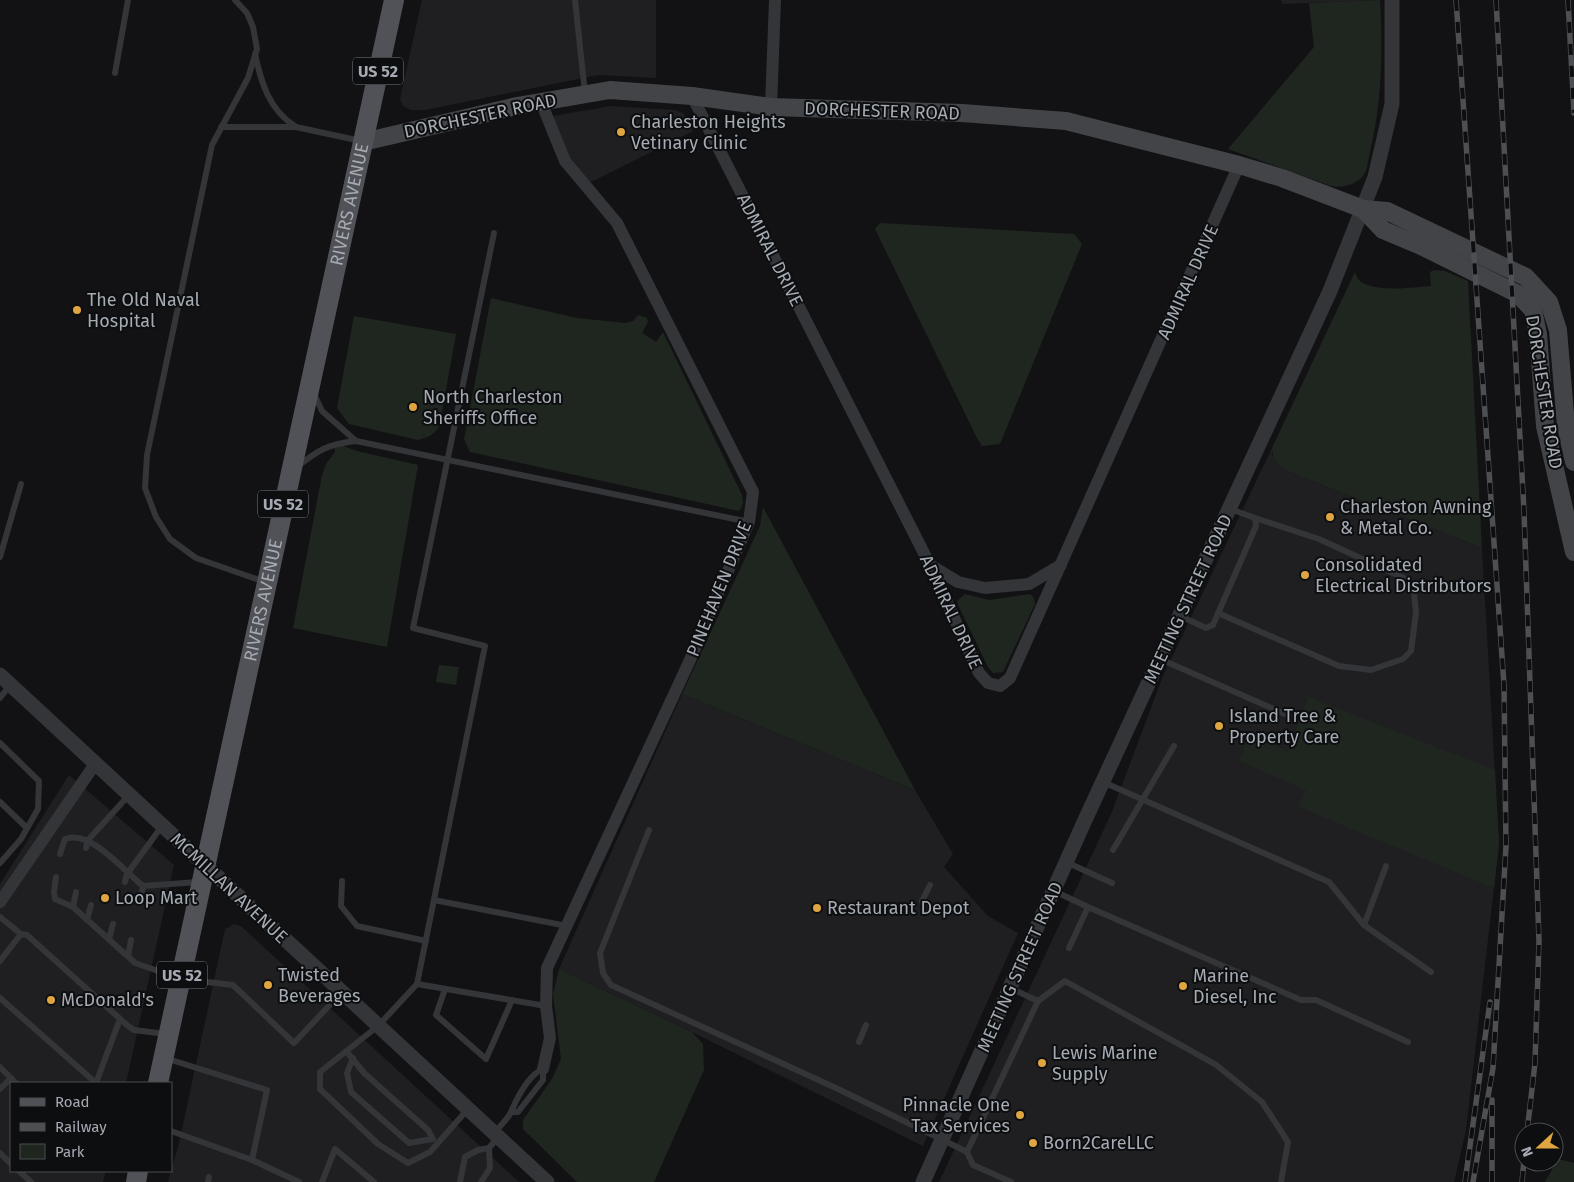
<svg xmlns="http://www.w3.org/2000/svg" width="1574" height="1182" font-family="'Fira Sans',sans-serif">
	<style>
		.built { fill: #1f1f21 }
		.green { fill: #1f2620 }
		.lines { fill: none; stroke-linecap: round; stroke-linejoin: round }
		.service { stroke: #343538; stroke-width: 6 }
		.minor { stroke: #343538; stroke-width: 12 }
		.tertiary { stroke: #343538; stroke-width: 15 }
		.secondary { stroke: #424448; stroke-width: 18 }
		.primary { stroke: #505257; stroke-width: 20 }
		.rail-casing { stroke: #4d4f53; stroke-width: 5.5 }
		.rail { stroke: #0d0e0f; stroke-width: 4; stroke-dasharray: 11; stroke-linecap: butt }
		.poi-dot { fill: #dea540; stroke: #0d0e0f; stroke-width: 2 }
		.labels { text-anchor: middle; stroke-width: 4; stroke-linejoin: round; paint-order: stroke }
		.shield { fill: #0d0e0f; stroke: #777b82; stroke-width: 1 }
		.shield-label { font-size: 16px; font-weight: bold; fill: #a5aab3 }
		.street-label { font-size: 18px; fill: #a5aab3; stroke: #0d0e0f }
		.poi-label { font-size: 18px; fill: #a5aab3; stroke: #0d0e0f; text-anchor: start }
	</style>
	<rect width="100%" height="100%" fill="#121214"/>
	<!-- built -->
	<g class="built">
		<polygon points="422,0 656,0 656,78 598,75 425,110 411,110 403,106 400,99"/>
		<polygon points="1281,0 1380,0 1282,4"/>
		<polygon points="611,106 675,110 683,113 693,131 585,185 547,117"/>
		<polygon points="1272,448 1272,455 1292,473 1482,548 1499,844 1466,1130 1454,1182 939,1182 1111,814 1163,676"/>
		<polygon points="682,694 915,790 953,854 944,867 988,916 1018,933 923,1146 692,1032 559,969"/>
		<polygon points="69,775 174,865 126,1083 11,1083 11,1171 106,1171 103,1182 0,1182 0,884"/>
		<polygon points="234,924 241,926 519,1182 168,1182 179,1143 225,929"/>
	</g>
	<!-- green -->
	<g class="green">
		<path d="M1380 0C1383 52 1382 101 1370 152 1368 160 1368 171 1362 177 1355 185 1342 188 1331 186L1228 149 1314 47 1309 3Z"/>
		<polygon points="880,223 1074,234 1082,244 1000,444 982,446 977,438 875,229"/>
		<path d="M1434 270 1445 271 1468 281 1482 548 1292 473C1281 467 1272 462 1272 448L1355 272C1359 296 1413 287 1431 286L1430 272Z"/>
		<path d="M491 298 577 318 625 323 633 321 638 315 647 318 648 322 642 333 656 342 663 332 742 495C744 502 743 506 739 511L470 452 464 439Z"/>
		<polygon points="354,316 456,334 442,412 438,429 430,436 418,440 349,424 337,408"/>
		<polygon points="335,443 357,451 418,465 387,647 293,628 322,475 326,464 335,452"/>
		<polygon points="763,507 915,790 682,694 760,526"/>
		<polygon points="965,594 989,600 1030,594 1034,598 1035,604 1003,672 993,673 988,667 958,605 957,601"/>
		<polygon points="439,665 459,667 456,685 436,682"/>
		<polygon points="1308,697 1495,770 1499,844 1494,888 1299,807 1306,790 1239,761 1250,734 1288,752"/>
		<polygon points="559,969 692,1032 703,1044 704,1070 654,1182 577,1182 523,1129 523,1120 552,1079 561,1059 553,994"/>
		<polygon points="1558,1159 1574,1163 1574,1182 1545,1182"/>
	</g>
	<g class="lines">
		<!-- service -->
		<g class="service">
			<polyline points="235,0 247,13 253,27 257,49 248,78 212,145 147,455 145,488 156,517 170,539 196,558 265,582"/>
			<polyline points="575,0 585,93"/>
			<path d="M255 54C261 82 269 110 295 126"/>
			<polyline points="115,73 128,0"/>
			<polyline points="221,127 296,127 361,141"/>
			<polyline points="356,441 749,522"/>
			<path d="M297 467C318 450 328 444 356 441L322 411 314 394"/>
			<polyline points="0,557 21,484"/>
			<polyline points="1218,613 1339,666 1371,670 1403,659 1411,651 1416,613 1414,593 1406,579 1319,539 1255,518"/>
			<polyline points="1180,616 1206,628 1213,625 1256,526 1255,518 1230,509"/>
			<polyline points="1160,659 1285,714"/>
			<polyline points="0,698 10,685"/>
			<polyline points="0,743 39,781 38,809 21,839 0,863"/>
			<polyline points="1103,782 1329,882 1364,925 1431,972"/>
			<polyline points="0,802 27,828"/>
			<polyline points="649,830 600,953 603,973 611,985 836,1088 943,1140 967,1152 973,1165 1011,1182"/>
			<polyline points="86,848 88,840 129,795"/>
			<polyline points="1113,850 1174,746"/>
			<path d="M60 854 65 839C90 829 124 871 143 886L198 882"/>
			<polyline points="1066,862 1112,883"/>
			<polyline points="56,877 54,892 55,899 73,907"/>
			<polyline points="342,881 341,906 357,926 426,941"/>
			<polyline points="125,882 127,874 162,826"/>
			<polyline points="1054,891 1088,907 1069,948"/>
			<polyline points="76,892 73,907 135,963 181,979 233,985 294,1043 341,993"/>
			<polyline points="141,897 143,886"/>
			<polyline points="434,900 567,926"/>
			<polyline points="922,901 930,885"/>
			<polyline points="1088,907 1301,1000 1316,1000 1408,1042"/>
			<polyline points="0,917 21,934 27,935 128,1026 134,1030 166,1034"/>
			<polyline points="87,920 91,905"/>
			<polyline points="1364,925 1386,866"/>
			<polyline points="109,939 113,924"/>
			<polyline points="128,956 131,940"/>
			<polyline points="0,961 21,934"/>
			<polyline points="417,984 546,1006"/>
			<polyline points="1010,988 1038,1001"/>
			<polyline points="445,989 436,1015 486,1059 512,1000"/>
			<polyline points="0,998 96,1083"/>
			<polyline points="859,1042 866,1025"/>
			<polyline points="347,1052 364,1073 428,1130 433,1139 409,1143 351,1092 347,1073 353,1058"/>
			<polyline points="165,1058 267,1090 252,1160"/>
			<polyline points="0,1067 16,1083"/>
			<polyline points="96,1083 120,1019"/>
			<polyline points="0,1089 11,1078"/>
			<polyline points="468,1109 430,1152 408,1163 378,1144 320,1089 320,1072 378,1026 417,984 485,646 413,628 494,233"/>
			<polyline points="171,1131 252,1160 299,1182"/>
			<path d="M494 1133C499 1127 508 1119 511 1112 517 1098 528 1075 543 1069V1080L518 1112H511"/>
			<polyline points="967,1152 1038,1001 1065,981 1215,1064 1262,1102 1288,1142 1281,1182"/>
			<polyline points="0,1153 11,1164"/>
			<polyline points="19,1171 31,1182"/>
			<polyline points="208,1182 209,1177"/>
			<polyline points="322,1182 335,1149 374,1182"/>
			<polyline points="460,1182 465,1157 478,1150 489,1148"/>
			<polyline points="481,1182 490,1168 489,1148 498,1137"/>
		</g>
		<!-- minor -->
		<g class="minor">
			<polyline points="692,96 930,565 979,673 988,683 1000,686 1010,678 1239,165"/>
			<polyline points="541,102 565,161 617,223 753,492 749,522 690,660 547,968 546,1006 550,1038 543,1069"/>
			<polyline points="771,107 775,0"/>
			<polyline points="930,565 958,582 985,588 1029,584 1061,565"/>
			<polyline points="0,902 95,764"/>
		</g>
		<!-- tertiary -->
		<g class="tertiary">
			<polyline points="0,675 547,1182"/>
			<polyline points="923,1182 1085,820 1330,291 1375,177 1392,104 1392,0"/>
		</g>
		<!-- secondary -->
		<g class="secondary">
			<polyline points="363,142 517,106 610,90 692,96 771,107 962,113 1066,121 1239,165 1282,178 1363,209 1387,211 1526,277 1549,302 1558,330 1566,426 1574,462"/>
			<polyline points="1363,209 1383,230 1421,246 1518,294 1533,310 1538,334 1545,426 1574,552"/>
		</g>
		<!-- primary -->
		<g class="primary">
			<path id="s1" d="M158 1083 394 0"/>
			<polyline points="136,1182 138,1171"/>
		</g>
		<!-- rail casing -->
		<g class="rail-casing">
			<g id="rail">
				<polyline points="1456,0 1504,685 1506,846 1493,1068 1473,1182"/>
				<polyline points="1496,0 1524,511 1539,941 1535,1063 1527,1132"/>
				<polyline points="1568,0 1574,113"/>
				<polyline points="1465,1182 1490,1002"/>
				<polyline points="1492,1182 1492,1100"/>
				<polyline points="1522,1182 1524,1160"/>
			</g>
		</g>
		<!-- rail -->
		<use href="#rail" class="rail"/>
	</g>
	<!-- markers -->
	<g class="poi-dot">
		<circle cx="621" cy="132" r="5"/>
		<circle cx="77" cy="310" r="5"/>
		<circle cx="413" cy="407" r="5"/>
		<circle cx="1330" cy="517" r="5"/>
		<circle cx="1305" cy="575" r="5"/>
		<circle cx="1219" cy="726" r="5"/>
		<circle cx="105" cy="898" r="5"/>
		<circle cx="817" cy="908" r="5"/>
		<circle cx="268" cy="985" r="5"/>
		<circle cx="1183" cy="986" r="5"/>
		<circle cx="51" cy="1000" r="5"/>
		<circle cx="1042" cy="1063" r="5"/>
		<circle cx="1020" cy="1115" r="5"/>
		<circle cx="1033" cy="1143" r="5"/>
	</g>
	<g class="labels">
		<!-- shield labels -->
		<g class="shield">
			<rect x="353" y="57.5" width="50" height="27" rx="4"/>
			<rect x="258" y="490.5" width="50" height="27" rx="4"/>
			<rect x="157" y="961.5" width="50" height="27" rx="4"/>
		</g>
		<g class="shield-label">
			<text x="378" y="77">US 52</text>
			<text x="283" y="510">US 52</text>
			<text x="182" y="981">US 52</text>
		</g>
		<!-- street labels -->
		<g class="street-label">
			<text transform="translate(882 111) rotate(2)" y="6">DORCHESTER ROAD</text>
			<text transform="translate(480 116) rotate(-12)" y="6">DORCHESTER ROAD</text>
			<text dy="6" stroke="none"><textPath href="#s1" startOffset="899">RIVERS AVENUE</textPath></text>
			<text transform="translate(770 250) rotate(63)" y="6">ADMIRAL DRIVE</text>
			<text transform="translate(1188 282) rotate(-66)" y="6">ADMIRAL DRIVE</text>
			<text transform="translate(1544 392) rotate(81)" y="6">DORCHESTER ROAD</text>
			<text transform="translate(719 589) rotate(-68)" y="6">PINEHAVEN DRIVE</text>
			<text transform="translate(1188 599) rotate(-65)" y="6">MEETING STREET ROAD</text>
			<text dy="6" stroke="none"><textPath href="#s1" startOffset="494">RIVERS AVENUE</textPath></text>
			<text transform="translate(951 612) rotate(65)" y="6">ADMIRAL DRIVE</text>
			<text transform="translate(229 888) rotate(43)" y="6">MCMILLAN AVENUE</text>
			<text transform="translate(1020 967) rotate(-66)" y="6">MEETING STREET ROAD</text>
		</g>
		<!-- poi labels -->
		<g class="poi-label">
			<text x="631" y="128">Charleston Heights<tspan x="631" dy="21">Vetinary Clinic</tspan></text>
			<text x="87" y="306">The Old Naval<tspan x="87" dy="21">Hospital</tspan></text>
			<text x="423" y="403">North Charleston<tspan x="423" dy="21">Sheriffs Office</tspan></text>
			<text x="1340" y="513">Charleston Awning<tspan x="1340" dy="21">&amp; Metal Co.</tspan></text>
			<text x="1315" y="571">Consolidated<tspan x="1315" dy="21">Electrical Distributors</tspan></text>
			<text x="1229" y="722">Island Tree &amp;<tspan x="1229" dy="21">Property Care</tspan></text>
			<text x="115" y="904">Loop Mart</text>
			<text x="827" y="914">Restaurant Depot</text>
			<text x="278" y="981">Twisted<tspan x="278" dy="21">Beverages</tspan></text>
			<text x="1193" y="982">Marine<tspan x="1193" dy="21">Diesel, Inc</tspan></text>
			<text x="61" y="1006">McDonald's</text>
			<text x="1052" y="1059">Lewis Marine<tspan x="1052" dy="21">Supply</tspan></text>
			<text x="1010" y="1111" text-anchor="end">Pinnacle One<tspan x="1010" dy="21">Tax Services</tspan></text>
			<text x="1043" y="1149">Born2CareLLC</text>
		</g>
	</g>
	<!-- legend -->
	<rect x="10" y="1082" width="162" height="90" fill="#0d0e0f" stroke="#4a4c51"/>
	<rect x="20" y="1098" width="25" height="8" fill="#505257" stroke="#4a4c51"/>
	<text x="55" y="1107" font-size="15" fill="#a5aab3">Road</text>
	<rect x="20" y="1123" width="25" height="8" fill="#4d4f53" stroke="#4a4c51"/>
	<text x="55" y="1132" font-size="15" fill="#a5aab3">Railway</text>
	<rect x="20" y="1144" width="25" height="15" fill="#1f2620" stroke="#4a4c51"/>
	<text x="55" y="1157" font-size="15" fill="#a5aab3">Park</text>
	<!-- north arrow -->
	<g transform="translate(1539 1147) rotate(249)"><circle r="24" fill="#0d0e0f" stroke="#4a4c51"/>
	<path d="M0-4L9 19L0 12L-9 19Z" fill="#dea540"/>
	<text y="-8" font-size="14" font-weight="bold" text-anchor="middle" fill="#a5aab3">N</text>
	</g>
</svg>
